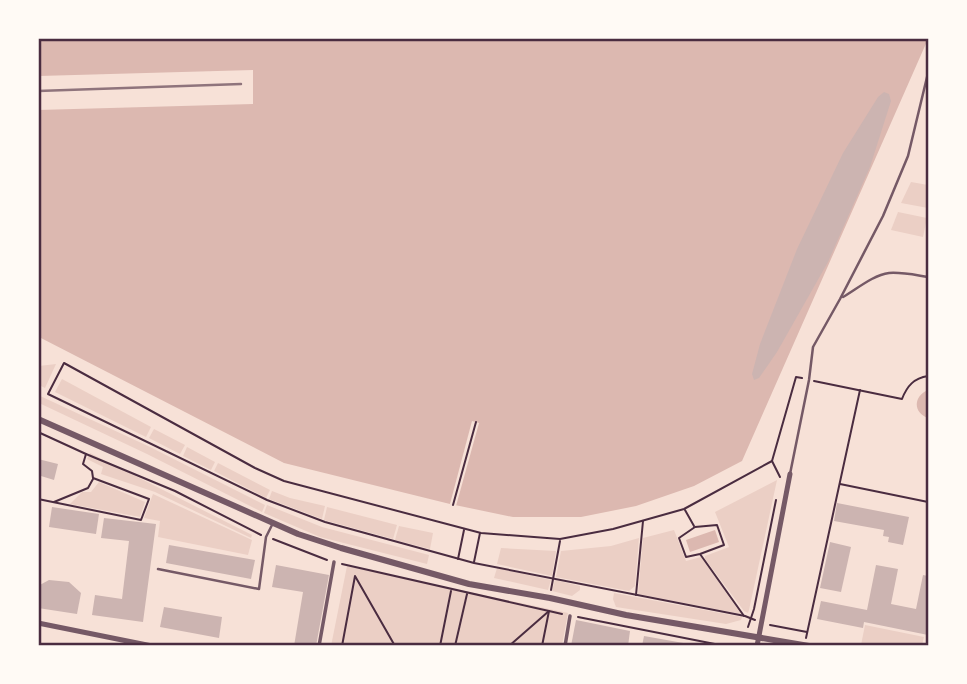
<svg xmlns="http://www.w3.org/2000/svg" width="967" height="684" font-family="Lora,serif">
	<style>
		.green { fill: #ebcfc5 }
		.water { fill: #dcb8b0 }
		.pier { fill: #f7e1d7 }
		.building { fill: #ccb4b1 }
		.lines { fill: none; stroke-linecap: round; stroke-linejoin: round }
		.path { stroke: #4a2c40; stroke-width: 2 }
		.service { stroke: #755966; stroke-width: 2.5 }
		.pedestrian { stroke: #755966; stroke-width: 3.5 }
		.minor { stroke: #755966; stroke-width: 5 }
		.tertiary { stroke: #755966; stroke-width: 6 }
		.rail { stroke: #8f747c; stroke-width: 2.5 }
		.neatline { fill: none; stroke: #4a2c40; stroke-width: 2.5 }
	</style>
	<rect width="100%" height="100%" fill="#f7e1d7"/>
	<!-- green -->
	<g class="green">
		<polygon points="911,182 928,185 928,208 901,203"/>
		<polygon points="898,212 927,218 923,237 891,230"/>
		<polygon points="56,364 45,388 39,385 39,366"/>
		<polygon points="62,379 151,427 146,437 55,392"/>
		<polygon points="38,395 150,447 265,505 262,512 147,454 39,403"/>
		<polygon points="154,429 185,445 180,454 149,438"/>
		<polygon points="187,447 215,462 211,470 183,456"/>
		<polygon points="90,453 252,535 251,538 155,492 101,474 103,467 87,459"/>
		<polygon points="218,463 270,490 266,498 214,471"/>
		<polygon points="777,480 749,610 748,613 744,611 705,559 705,556 729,547 715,512"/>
		<polygon points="99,482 145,502 140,517 70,504 82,492 91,492"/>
		<polygon points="272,491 290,498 325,506 322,519 269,499"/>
		<polygon points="153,494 252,540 248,555 158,537 160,521 144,518"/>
		<polygon points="267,505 322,527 429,555 427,564 320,537 264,513"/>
		<polygon points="327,507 397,525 393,539 324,520"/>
		<polygon points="399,526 433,533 430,549 395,540"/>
		<polygon points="674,530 686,561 701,557 741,614 638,594 643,538"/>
		<polygon points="639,538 635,586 629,591 556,577 561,551 611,546"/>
		<polygon points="501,548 556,551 552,576 497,564"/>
		<polygon points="347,566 568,613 562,645 331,646"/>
		<polygon points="497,568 551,580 548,590 494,578"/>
		<polygon points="555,580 580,586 580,590 572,596 552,591"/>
		<polygon points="614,593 742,617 741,620 726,624 616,607 613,599"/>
		<polygon points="865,625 924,637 922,645 861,645"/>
	</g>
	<!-- water -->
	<g class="water">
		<polygon points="39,39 928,39 742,461 694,486 636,506 581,517 513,517 450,504 284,463 39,337 38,110 253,104 253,70 39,76"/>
		<path d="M928 390V418C913 413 913 396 928 390Z"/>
		<polygon points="715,530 719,542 690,552 686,540"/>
	</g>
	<!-- pier -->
	<polygon class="pier" points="472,421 479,423 456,506 450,504"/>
	<!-- building -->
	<g class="building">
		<polygon points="884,92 889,94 891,101 870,167 828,262 777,352 759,378 754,380 752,374 760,344 797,249 843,153 878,97"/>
		<polygon points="38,459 58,464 54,480 41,476 38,482"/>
		<polygon points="837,503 909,517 903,545 888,542 889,537 883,536 884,530 834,521"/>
		<polygon points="52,507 99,514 96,534 49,527"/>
		<polygon points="104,518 156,524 143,622 92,615 95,595 122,599 129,541 101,538"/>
		<polygon points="830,542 851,547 841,592 820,588"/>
		<polygon points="169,545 255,560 251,579 166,563"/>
		<polygon points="276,565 329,575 316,646 294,646 303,592 272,587"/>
		<polygon points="876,565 898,569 891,604 916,609 923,575 928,576 928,635 864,622 863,628 817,619 821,601 867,610"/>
		<polygon points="49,580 69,582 81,593 77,614 38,608 38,586"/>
		<polygon points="164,607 222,617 219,638 160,627"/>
		<polygon points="576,620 630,631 628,646 571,646"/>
		<polygon points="644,636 689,644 689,646 642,646"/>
	</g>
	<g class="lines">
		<!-- path -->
		<g class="path">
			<path d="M814 381 902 399C907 386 914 378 928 376"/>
			<polyline points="38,432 86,454 175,491 261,535"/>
			<polyline points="772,461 780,477"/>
			<polyline points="840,484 928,502"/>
			<polyline points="38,499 141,520 149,499 93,478 92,471 83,464 86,454"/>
			<polyline points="54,502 88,488 93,479"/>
			<polyline points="453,505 476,422"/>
			<polyline points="685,510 694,526"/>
			<polyline points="273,539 327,560"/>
			<polyline points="700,554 686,557 679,538 695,527 717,525 724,545 700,554 744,616"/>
			<polyline points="458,559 464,530"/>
			<polyline points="474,562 480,533"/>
			<polyline points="342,564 549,611 542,646"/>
			<polyline points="551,590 560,541"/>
			<polyline points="636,595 643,521"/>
			<polyline points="578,617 725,646"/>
			<polyline points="755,620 745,616 474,563 325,522 267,500 48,394 64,363 255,468 284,481 481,533 560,539 613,529 684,509 772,461 796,377 802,378"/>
			<polyline points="770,625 807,632"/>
			<polyline points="748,627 754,609 776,500"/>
			<polyline points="806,638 860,390"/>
			<polyline points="342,646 355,576 395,646"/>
			<polyline points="440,646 451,591"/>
			<polyline points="455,646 467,594"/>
			<polyline points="509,646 549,611 562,614"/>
		</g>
		<!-- service -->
		<g class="service">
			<path d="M843 297C857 289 873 275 889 273 902 272 915 275 928 277"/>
			<polyline points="790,474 809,380 813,347 840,299 883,216 908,156 928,73"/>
			<polyline points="158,569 259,589 266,537 273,523"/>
		</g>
		<!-- pedestrian -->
		<g class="pedestrian">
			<polyline points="319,646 334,562"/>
			<polyline points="565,646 570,616"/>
		</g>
		<!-- minor -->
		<g class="minor">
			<polyline points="38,623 152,646"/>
			<polyline points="757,646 790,474"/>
		</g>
		<!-- tertiary -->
		<polyline class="tertiary" points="38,419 298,534 341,548 469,584 550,598 626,615 809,646"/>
		<!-- rail -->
		<polyline class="rail" points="38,91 241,84"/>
	</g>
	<!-- border -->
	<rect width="967" height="684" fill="none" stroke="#fffaf5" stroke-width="80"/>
	<rect x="40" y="40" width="887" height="604" class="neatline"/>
</svg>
